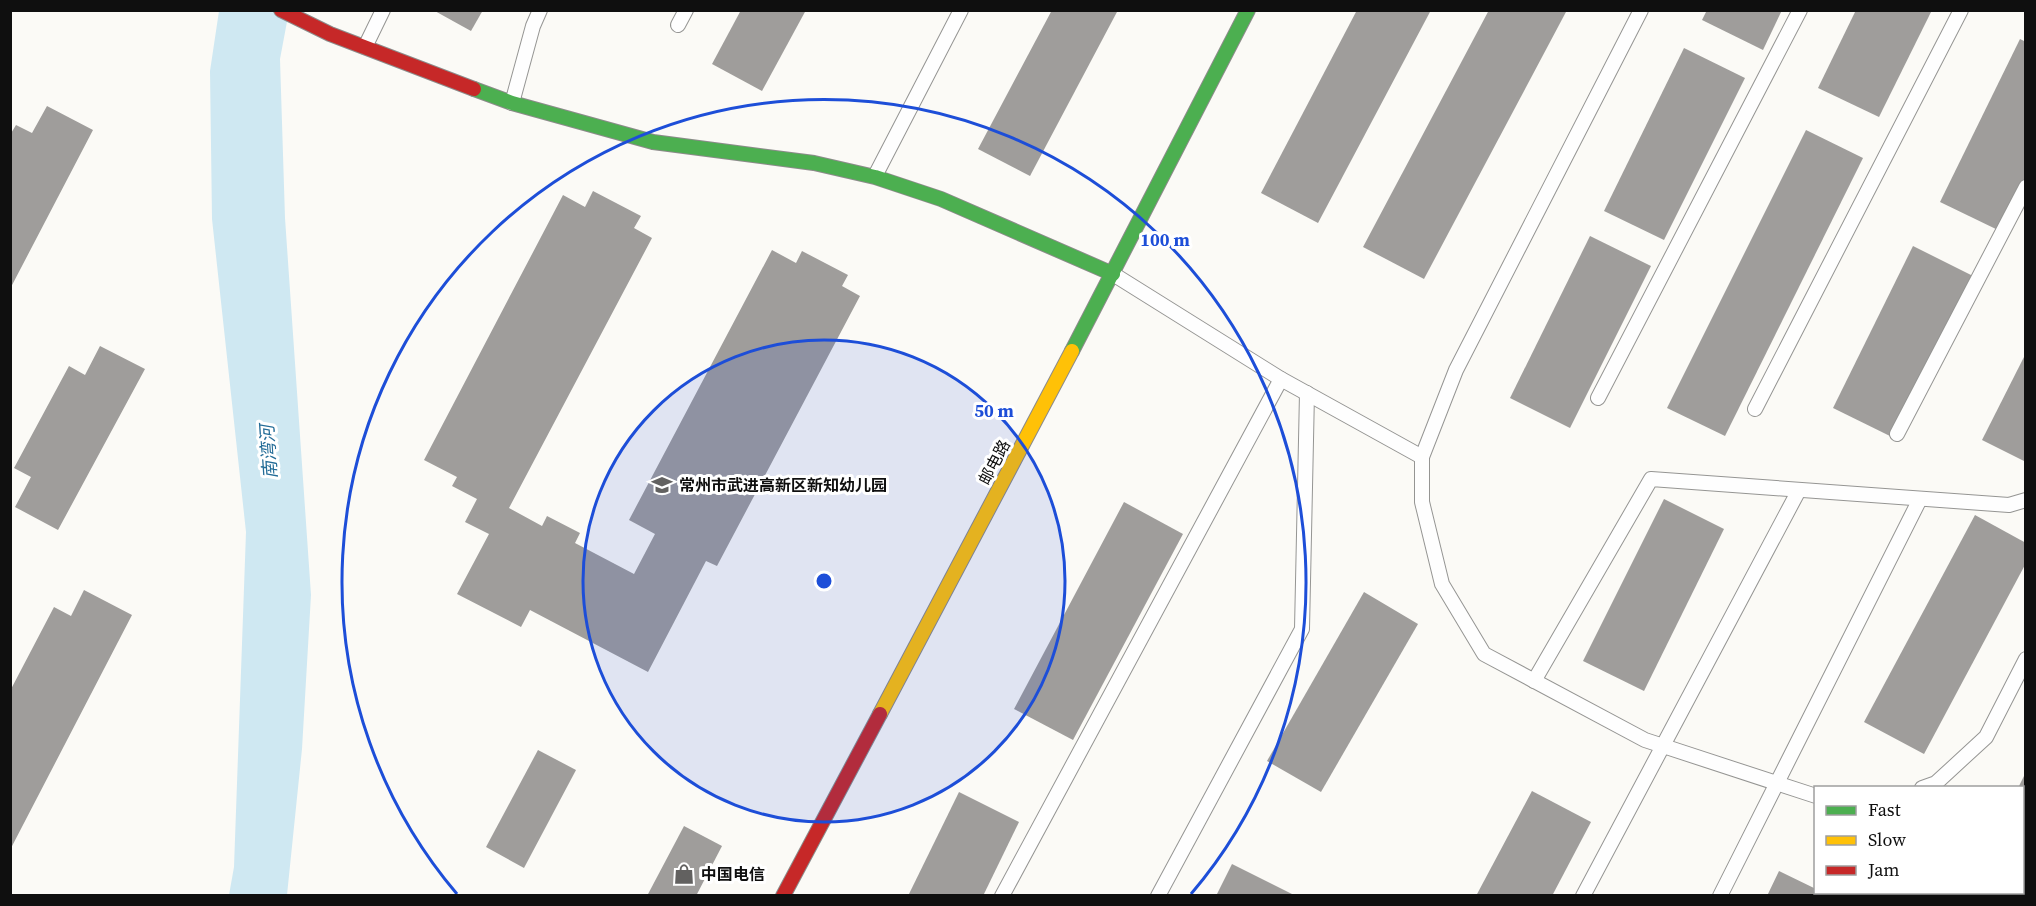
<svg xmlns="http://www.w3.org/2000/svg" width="2036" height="906" font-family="'Source Serif 4','Noto Sans SC',serif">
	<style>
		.water { fill: #cfe8f2 }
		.building { fill: #9f9d9b }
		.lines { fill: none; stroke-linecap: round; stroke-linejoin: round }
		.lane-casing { stroke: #959593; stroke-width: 16 }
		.fast-casing { stroke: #8c8b8a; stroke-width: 16 }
		.slow-casing { stroke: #8c8b8a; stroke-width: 16 }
		.jam-casing { stroke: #8c8b8a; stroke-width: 16 }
		.lane { stroke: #fefefe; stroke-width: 14 }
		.fast { stroke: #4caf50; stroke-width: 14 }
		.slow { stroke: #ffc107; stroke-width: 14 }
		.jam { stroke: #c62828; stroke-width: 14 }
		.ring { fill: none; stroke: #1d4ed8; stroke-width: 3 }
		.labels { text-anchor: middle; stroke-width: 6; stroke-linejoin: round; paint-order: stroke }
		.street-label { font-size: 16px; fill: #0f0f0f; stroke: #fff }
		.poi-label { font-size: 16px; font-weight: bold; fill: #0f0f0f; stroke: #fff; text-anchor: start }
		.water-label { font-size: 18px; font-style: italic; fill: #236c97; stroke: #fff }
		.centre { fill: #1d4ed8; stroke: #fff; stroke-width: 3 }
		.ring-label { font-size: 18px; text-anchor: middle; font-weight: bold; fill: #1d4ed8; stroke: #fff; stroke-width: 6; stroke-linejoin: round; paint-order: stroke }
	</style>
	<rect width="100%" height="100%" fill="#fbfaf6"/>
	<!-- water -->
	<polygon class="water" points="219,11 289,11 280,59 285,218 311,595 302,749 287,895 229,895 234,867 246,532 212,219 210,71"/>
	<!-- building -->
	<g class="building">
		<polygon points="433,10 483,10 471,31"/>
		<polygon points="741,10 806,10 762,91 712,64"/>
		<polygon points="1052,10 1118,10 1030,176 978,149"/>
		<polygon points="1357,10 1431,10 1318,223 1261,193"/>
		<polygon points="1489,10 1567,10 1424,279 1363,247"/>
		<polygon points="1707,10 1782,10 1763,50 1702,20"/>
		<polygon points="1856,10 1932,10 1879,117 1818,88"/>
		<polygon points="2020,39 2026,42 2026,180 2000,231 1940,202"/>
		<polygon points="1684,48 1745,78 1664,240 1604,211"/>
		<polygon points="47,106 93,130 10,289 10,135 16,125 32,133"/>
		<polygon points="1806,130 1863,158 1725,436 1667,408"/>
		<polygon points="593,191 641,216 634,228 652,238 509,508 542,526 547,516 580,533 575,543 634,574 655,534 629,520 772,250 796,263 802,251 848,275 842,286 860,296 717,566 706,561 648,672 530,610 521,627 457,594 489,534 465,522 477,499 452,486 457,477 424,460 563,195 585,207"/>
		<polygon points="1590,236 1651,266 1570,428 1510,398"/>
		<polygon points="1913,246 1973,276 1894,438 1833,408"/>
		<polygon points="100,346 145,369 58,530 15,507 31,477 14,468 69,366 85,375"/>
		<polygon points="2026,353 2026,462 1982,440"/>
		<polygon points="1664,499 1724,529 1644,691 1583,661"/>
		<polygon points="1124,502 1183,534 1073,740 1014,709"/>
		<polygon points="1975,515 2026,543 2026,563 1924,754 1864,722"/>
		<polygon points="84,590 132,615 10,850 10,691 54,607 71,616"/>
		<polygon points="1364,592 1418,624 1321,792 1267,761"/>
		<polygon points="538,750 576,770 524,868 486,847"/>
		<polygon points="2026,772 2026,896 1965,896 1966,892 2022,892 2022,788 2018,788"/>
		<polygon points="1532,791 1591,822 1552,896 1476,896"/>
		<polygon points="959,792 1019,822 983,896 908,896"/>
		<polygon points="684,826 722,846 696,896 647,896"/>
		<polygon points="1232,864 1292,894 1292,896 1216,896"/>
		<polygon points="1779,871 1816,889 1816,892 1823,892 1829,896 1767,896"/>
	</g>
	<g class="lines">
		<!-- lane casing -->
		<g class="lane-casing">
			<g id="lane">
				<polyline points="1641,10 1456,370 1422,457 1422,502 1442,584 1484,654 1645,740 1816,796"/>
				<polyline points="678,25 686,10"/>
				<polyline points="365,47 383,10"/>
				<polyline points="512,103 533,26 540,10"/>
				<polyline points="875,176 961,10"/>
				<polyline points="1113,274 1281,379 1422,457"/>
				<polyline points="1598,398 1800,10"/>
				<polyline points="1755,409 1961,10"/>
				<polyline points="1897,434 2026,187"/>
				<polyline points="1534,681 1651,479 2009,505 2026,500"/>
				<polyline points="1922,788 1936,783 1986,737 2026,659"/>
				<polyline points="1002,896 1281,379"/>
				<polyline points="1158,896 1302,629 1307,393"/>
				<polyline points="1583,896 1799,490"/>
				<polyline points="1720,896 1920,499"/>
				<polyline points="1905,896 1906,892"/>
			</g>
		</g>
		<!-- fast casing -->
		<g class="fast-casing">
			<g id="fast">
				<polyline points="474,89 512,103 653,142 814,163 875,177 941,199 1113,274"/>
				<polyline points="1072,351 1248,10"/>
			</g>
		</g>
		<!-- slow casing -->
		<g class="slow-casing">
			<polyline id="slow" points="880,714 1072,351"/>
		</g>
		<!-- jam casing -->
		<g class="jam-casing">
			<g id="jam">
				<polyline points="281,10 330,34 474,89"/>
				<polyline points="783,896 880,714"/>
			</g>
		</g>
		<!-- lane -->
		<use href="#lane" class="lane"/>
		<!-- fast -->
		<use href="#fast" class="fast"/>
		<!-- slow -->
		<use href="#slow" class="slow"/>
		<!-- jam -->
		<use href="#jam" class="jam"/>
	</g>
	<!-- distance rings -->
	<circle cx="824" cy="581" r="241" fill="#1d4ed8" fill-opacity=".12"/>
	<g class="ring">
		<circle cx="824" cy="581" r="241"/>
		<path d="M457 894A482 482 0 1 1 1191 894"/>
	</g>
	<!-- icons -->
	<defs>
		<g id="school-bare" transform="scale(1.62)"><path d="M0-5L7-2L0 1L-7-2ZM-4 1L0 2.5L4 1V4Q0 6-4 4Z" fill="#626160" stroke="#fff" stroke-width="2.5" paint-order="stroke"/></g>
		<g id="shop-bare" transform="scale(1.62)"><path d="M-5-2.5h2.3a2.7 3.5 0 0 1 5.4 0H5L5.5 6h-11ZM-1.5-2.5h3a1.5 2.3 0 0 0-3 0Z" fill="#626160" stroke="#fff" stroke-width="2.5" paint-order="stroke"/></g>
	</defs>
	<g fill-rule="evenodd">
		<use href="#school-bare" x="662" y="485"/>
		<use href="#shop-bare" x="684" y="874"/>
	</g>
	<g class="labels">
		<!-- street labels -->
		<g class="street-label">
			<text transform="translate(994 462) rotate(-62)" y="6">邮电路</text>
		</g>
		<!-- poi labels -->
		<g class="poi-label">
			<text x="679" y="491">常州市武进高新区新知幼儿园</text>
			<text x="701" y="880">中国电信</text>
		</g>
		<!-- water labels -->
		<g class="water-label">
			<text transform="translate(269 452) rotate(-94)" y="6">南湾河</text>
		</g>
	</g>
	<circle cx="824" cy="581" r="9" class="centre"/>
	<g class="ring-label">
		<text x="1165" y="246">100 m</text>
		<text x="994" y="417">50 m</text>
	</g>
	<!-- border -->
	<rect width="2036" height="906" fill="none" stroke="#0f0f0f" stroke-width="24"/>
	<!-- legend -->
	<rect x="1814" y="786" width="210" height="108" fill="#ffffff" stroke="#9f9f9f" stroke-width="1.5"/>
	<rect x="1826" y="806" width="30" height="9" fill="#4caf50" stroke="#9f9f9f" stroke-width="1.5"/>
	<text x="1868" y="816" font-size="18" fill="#0f0f0f">Fast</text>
	<rect x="1826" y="836" width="30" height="9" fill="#ffc107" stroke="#9f9f9f" stroke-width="1.5"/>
	<text x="1868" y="846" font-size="18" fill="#0f0f0f">Slow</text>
	<rect x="1826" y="866" width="30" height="9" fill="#c62828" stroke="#9f9f9f" stroke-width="1.5"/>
	<text x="1868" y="876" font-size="18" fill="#0f0f0f">Jam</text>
</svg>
